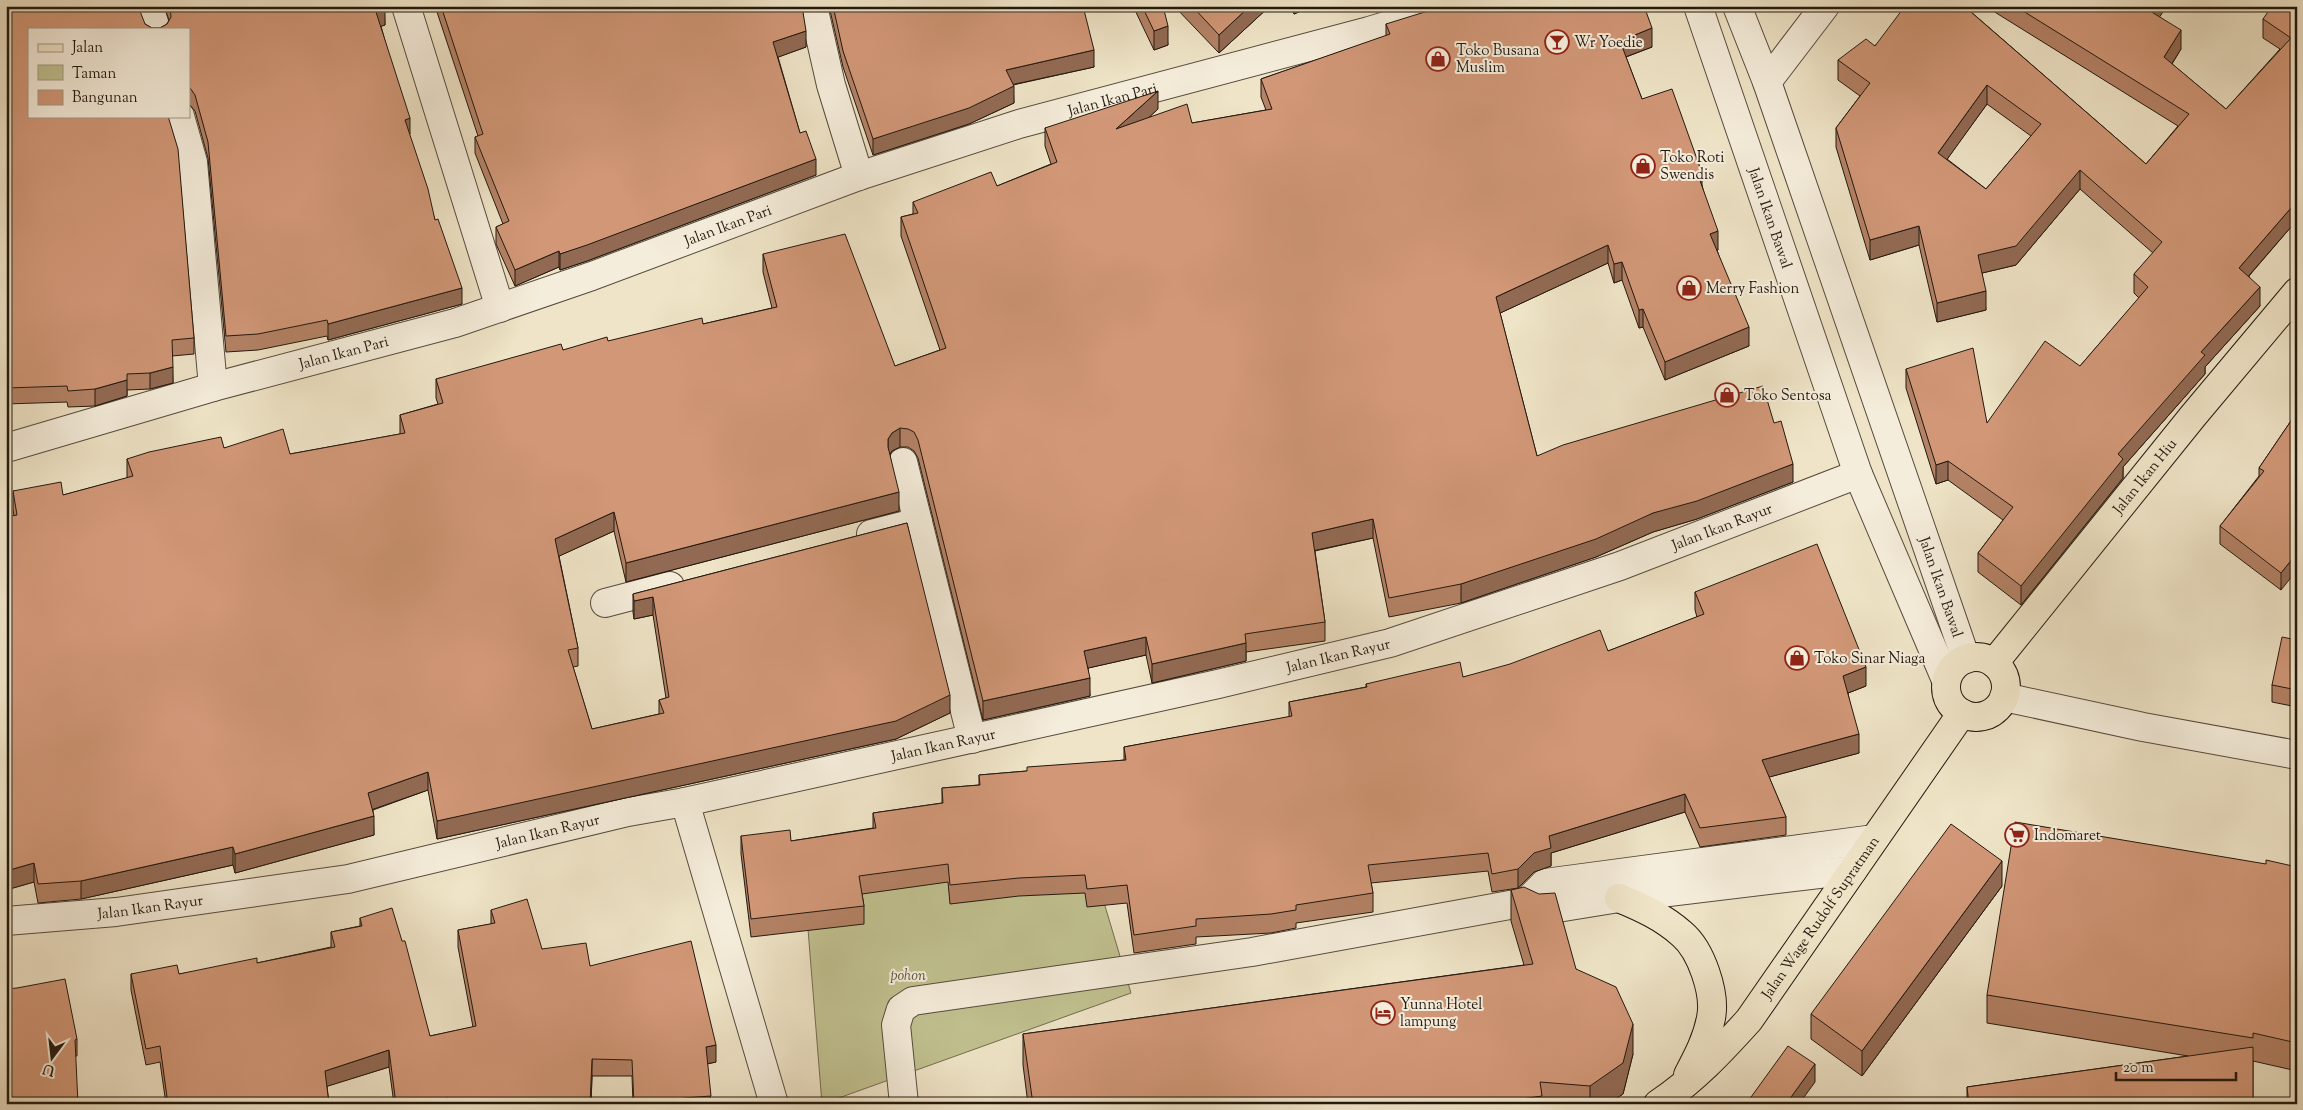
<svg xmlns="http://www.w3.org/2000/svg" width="2303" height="1110" font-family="'Sorts Mill Goudy',serif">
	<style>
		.green { fill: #c1c190; stroke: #726c50 }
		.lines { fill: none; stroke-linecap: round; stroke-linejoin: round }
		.minor-casing { stroke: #564b3d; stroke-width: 30 }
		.tertiary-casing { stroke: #564b3d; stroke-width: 30 }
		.primary-casing { stroke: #23180f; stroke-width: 30 }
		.minor { stroke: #f5eddb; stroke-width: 28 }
		.tertiary { stroke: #f5eddb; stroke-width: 28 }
		.primary { stroke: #efe4c7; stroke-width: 28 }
		.wall { fill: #b48266; stroke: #23180f; fill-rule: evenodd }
		.shaded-wall { fill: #926a53; stroke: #23180f }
		.building { fill: #d19777; stroke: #23180f; fill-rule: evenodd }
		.labels { text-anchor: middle; stroke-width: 4; stroke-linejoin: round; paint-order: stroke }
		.poi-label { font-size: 15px; fill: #23180f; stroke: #f5eddb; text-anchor: start }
		.street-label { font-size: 15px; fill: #23180f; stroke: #f5eddb }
		.park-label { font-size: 15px; font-style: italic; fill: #5a533c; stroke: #f5eddb }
	</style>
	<rect width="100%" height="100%" fill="#efe4c7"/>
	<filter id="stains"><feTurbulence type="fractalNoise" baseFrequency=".004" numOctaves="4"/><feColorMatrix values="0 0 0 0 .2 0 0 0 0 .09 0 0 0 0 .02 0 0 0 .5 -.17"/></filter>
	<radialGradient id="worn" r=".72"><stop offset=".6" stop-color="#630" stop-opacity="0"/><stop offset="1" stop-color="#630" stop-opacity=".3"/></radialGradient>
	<!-- green -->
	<polygon class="green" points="1085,839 1131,993 822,1104 806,904"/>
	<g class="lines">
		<!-- minor casing -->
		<g class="minor-casing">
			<g id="minor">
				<polyline points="149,6 156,29"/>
				<polyline points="406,6 500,308"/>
				<polyline points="813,6 831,85 859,176"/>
				<polyline points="1767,82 1825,6"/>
				<polyline points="180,116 193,162 213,387"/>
				<path id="s1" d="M6 448 213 387 455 323 592 276 859 176 1019 124 1369 31 1452 6"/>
				<polyline points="903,462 972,739"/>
				<polyline points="871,534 918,522"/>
				<polyline points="605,603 670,586"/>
				<polyline points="685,802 774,1104"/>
				<polyline points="1526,902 1545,883 1874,839"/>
				<path id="s2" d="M6 921 116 912 348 879 628 812 685 802 1218 684 1390 643 1620 566 1858 474"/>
				<polyline points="904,1104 896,1025 901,1009 913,1001 1252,952 1526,902 1545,910 1619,898 1853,870"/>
			</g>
		</g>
		<!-- tertiary casing -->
		<g class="tertiary-casing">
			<g id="tertiary">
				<path id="s3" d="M1698 6 1858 474 1946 680"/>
				<path id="s4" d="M1737 6 1767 82 1966 659"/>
				<polyline points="2004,697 2143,727 2297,755"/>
			</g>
		</g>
		<!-- primary casing -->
		<g class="primary-casing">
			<g id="primary">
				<circle cx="1976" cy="687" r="30"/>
				<path id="s5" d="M1994 663 2193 416 2297 292"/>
				<path d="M1619 898C1641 907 1663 917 1682 934 1701 950 1716 993 1711 1018 1707 1039 1698 1056 1688 1075"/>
				<path id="s6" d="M1658 1104C1694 1080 1721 1051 1749 1020L1962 713"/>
			</g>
		</g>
		<!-- minor -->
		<use href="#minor" class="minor"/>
		<!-- tertiary -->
		<use href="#tertiary" class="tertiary"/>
		<!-- primary -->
		<use href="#primary" class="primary"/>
	</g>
	<!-- wall -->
	<g class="wall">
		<polygon points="6,6 145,24 152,28 160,28 167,24 169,20 164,6 384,6 385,25 381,26 410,134 409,134 435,220 462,304 328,340 327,336 258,350 226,352 208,158 195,111 190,105 189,104 189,29 29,29 194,338 194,354 172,356 173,383 150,389 127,390 127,396 95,406 68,407 67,402 6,404"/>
		<polygon points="435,6 802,6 806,47 778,57 800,133 816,175 587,261 560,270 559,267 515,286 496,244 496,227 503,224 475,153 475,137 478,136"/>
		<polygon points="829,6 1083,6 1094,67 1013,85 1014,103 969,124 873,155 843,67"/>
		<polygon points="1133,6 1163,6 1168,45 1154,50"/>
		<polygon points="1174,6 1270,6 1219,53"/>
		<polygon points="1291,6 1313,6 1294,14"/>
		<path d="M1974 6 1970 11 2146 164 2178 126 1985 6H2167L2159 17 2181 49 2172 64 2226 109 2280 49 2263 38V19L2297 6V220L2249 276 2260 306 2205 367V374L2123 467V478L2021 605 1978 572V553L2003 520 1948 480 1936 484 1906 388V369L1987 423 2080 366 2139 298 2134 293V274L2153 253 2080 189 2016 265 1982 273 1986 310 1937 322 1919 245 1870 260 1836 147V128L1860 96 1838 80V60ZM1987 104 2031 136 1986 189 1947 159Z"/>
		<polygon points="1386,24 1652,47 1626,57 1642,99 1702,185 1718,250 1717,250 1749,346 1665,380 1643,327 1639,328 1622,280 1614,283 1608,263 1500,313 1537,456 1774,423 1793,482 1697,519 1653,532 1596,557 1461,603 1389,617 1373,538 1315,551 1325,622 1325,641 1246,652 1246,661 1152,683 1146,655 1088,668 1090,696 983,720 918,458 914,451 908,447 900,447 892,451 890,455 899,511 626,582 614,531 559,556 578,648 578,666 573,667 592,729 659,714 659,700 666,698 653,615 634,619 633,612 633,594 907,523 950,713 896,739 437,839 428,790 373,810 374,835 235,873 233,865 81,899 38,903 34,882 6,890 6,517 14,516 13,509 13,491 63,495 127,478 127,459 224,448 290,454 400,434 400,415 438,404 436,398 436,379 563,350 703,324 772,308 763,272 763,254 895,366 940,350 901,236 901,217 913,214 913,202 997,186 1051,164 1045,146 1045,128 1158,109 1148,118 1192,123 1266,110 1261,97 1261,79 1386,36"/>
		<polygon points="2297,412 2281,590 2220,544 2220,526 2259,476 2259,468"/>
		<polygon points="1695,592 1866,686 1848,693 1859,753 1769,777 1786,817 1786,835 1700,847 1685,812 1551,853 1551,866 1534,872 1518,888 1492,892 1488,871 1371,883 1373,893 1373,912 1296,923 1296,928 1271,933 1196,937 1196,944 1134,953 1127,903 1087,907 1085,893 1019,896 950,904 948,882 862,894 864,906 864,924 751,937 741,854 741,836 791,841 873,828 873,813 942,803 942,788 979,785 979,775 1027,771 1124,760 1124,747 1289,717 1289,702 1366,687 1366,684 1463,677 1608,651 1697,617 1695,610"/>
		<polygon points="2297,640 2297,707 2272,702 2272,685"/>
		<polygon points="2266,864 2297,867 2297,1071 2253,1061 2253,1104 1967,1104 1967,1087 2188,1056 1987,1023 1987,995"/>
		<polygon points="2002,886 1862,1076 1811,1039 1811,1014"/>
		<polygon points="1511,890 1576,969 1633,1054 1623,1094 1608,1104 1028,1104 1023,1065 1023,1034 1524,965 1511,921"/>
		<polygon points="491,910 542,949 590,966 716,1062 707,1064 711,1104 633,1104 632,1076 592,1076 591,1104 394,1104 389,1067 327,1086 329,1104 166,1104 160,1062 146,1065 131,990 131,974 179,974 257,963 331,947 331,932 360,926 360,918 430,1036 473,1027 458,947 458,930 491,924"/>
		<polygon points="6,989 77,1039 77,1056 75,1056"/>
	</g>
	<!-- shaded-wall -->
	<g class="shaded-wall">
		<polygon points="1250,6 1270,6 1219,53 1219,35"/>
		<polygon points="1294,6 1313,6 1294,14"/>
		<polygon points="1376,6 1399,6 1376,12"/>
		<polygon points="1961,6 1974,6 1961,23"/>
		<polygon points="2154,6 2167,6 2150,31 2150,11"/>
		<polygon points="385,9 385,25 376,28 376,12"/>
		<polygon points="1168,26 1168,45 1154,50 1154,31"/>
		<polygon points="1652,28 1652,47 1620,59 1620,41"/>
		<polygon points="2181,30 2181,49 2164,76 2164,57"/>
		<polygon points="806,31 806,47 773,59 773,42"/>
		<polygon points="1094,50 1094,67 1006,86 1006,70"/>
		<polygon points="1987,85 1987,104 1938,172 1938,153"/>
		<polygon points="1014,86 1014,103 969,124 873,155 873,139"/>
		<polygon points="1158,91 1158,109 1116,148 1116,129"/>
		<polygon points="410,118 410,134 405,136 405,120"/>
		<polygon points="816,159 816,175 587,261 560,270 560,254"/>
		<polygon points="2080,170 2080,189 2016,265 1978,274 1978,255"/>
		<polygon points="1702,173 1702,192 1698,175"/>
		<polygon points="2297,201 2297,220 2239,287 2239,268"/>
		<polygon points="1919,226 1919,245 1870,260 1870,240"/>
		<polygon points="1718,231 1718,250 1710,252 1710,234"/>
		<polygon points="1608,245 1608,263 1496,315 1496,297"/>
		<polygon points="559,251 559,267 515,286 515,270"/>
		<polygon points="1622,262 1622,280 1614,283 1614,264"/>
		<polygon points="2260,287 2260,306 2205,367 2205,374 2123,467 2123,478 2021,605 2021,586 2118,454 2201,352"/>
		<polygon points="462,288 462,304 328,340 328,324"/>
		<polygon points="1986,291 1986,310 1937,322 1937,303"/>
		<polygon points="1643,309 1643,327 1639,328 1639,310"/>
		<polygon points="1749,327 1749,346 1665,380 1665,362"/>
		<polygon points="173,367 173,383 150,389 150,373"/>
		<polygon points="127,380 127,396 95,406 95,389"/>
		<polygon points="900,428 900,447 892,451 888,457 888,439 892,433"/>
		<polygon points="1948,461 1948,480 1936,484 1936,465"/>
		<polygon points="1793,464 1793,482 1697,519 1653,532 1596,557 1461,603 1461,584 1653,513"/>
		<polygon points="899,492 899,511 626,582 626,563"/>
		<polygon points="614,512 614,531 555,558 555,539"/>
		<polygon points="1373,519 1373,538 1312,551 1312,533"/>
		<polygon points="2297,553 2297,570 2281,590 2281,573"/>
		<polygon points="653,597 653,615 634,619 634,601"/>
		<polygon points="1146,637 1146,655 1084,669 1084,651"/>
		<polygon points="1246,643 1246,661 1152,683 1152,664"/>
		<polygon points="1866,667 1866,686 1843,695 1843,676"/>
		<polygon points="1090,678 1090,696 983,720 983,701"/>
		<polygon points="950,695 950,713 896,739 437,839 437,821"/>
		<polygon points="1859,734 1859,753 1762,779 1762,760"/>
		<polygon points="428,772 428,790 368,811 368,793"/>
		<polygon points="1685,794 1685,812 1551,853 1551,866 1534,872 1518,888 1518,869 1549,836"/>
		<polygon points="374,816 374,835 235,873 235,854"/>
		<polygon points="233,847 233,865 81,899 81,881"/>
		<polygon points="2002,861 2002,886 1862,1076 1862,1051"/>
		<polygon points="34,863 34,882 6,890 6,871"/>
		<polygon points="1633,1024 1633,1054 1623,1094 1608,1104 1590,1104 1590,1086"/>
		<polygon points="716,1045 716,1062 706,1064 706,1047"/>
		<polygon points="389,1050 389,1067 325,1087 325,1071"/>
		<polygon points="592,1059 592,1076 591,1104 590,1104"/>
		<polygon points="1815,1064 1815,1082 1799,1104 1786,1104"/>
	</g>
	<!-- building -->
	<g class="building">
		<polygon points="6,6 138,6 145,24 152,28 160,28 167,24 171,17 170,6 384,6 385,9 376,12 410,118 405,120 428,189 435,220 438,219 462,288 328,324 327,320 258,334 226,336 208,142 195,95 190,88 189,88 189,29 29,29 29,116 168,116 178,149 194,338 172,340 173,367 150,373 127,374 127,380 95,389 68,391 67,386 6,388"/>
		<polygon points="441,6 802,6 806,31 773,42 800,133 806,131 816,159 587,245 560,254 559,251 515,270 496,227 509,221 475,137 483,134"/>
		<polygon points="833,6 1083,6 1094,50 1006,70 1014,86 969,108 873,139 843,51"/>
		<polygon points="1142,6 1163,6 1168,26 1154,31"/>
		<polygon points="1192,6 1250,6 1219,35"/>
		<polygon points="1444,6 1644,6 1652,28 1620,41 1642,99 1672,89 1702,173 1698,175 1718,231 1710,234 1749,327 1665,362 1643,309 1639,310 1622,262 1614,264 1608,245 1496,297 1537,456 1563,445 1763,386 1774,423 1781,421 1793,464 1697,501 1653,513 1596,539 1461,584 1389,598 1373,519 1312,533 1325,622 1245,634 1246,643 1152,664 1146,637 1084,651 1090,678 983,701 918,440 914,432 908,429 900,428 892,433 888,439 888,447 899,492 626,563 614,512 555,539 578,648 568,650 592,729 664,713 659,700 669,697 653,597 634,601 633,594 907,523 950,695 896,721 437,821 428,772 368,793 374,816 235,854 233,847 81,881 38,884 34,863 6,871 6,517 17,515 13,491 61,482 63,495 133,476 127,459 149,452 221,437 224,448 283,429 290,454 405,433 400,415 443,403 436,379 561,344 563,350 607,337 608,341 702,318 703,324 777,307 763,254 845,234 895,366 946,348 901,217 918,213 913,202 991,172 997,186 1057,162 1045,128 1158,91 1116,129 1187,104 1192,123 1272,109 1261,79 1390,34 1386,24"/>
		<path d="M1905 6H1964L2146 164 2189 114 2015 6H2154L2150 11 2181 30 2164 57 2226 109 2291 38 2263 19 2272 6H2297V201L2239 268 2260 287 2201 352 2205 355 2118 454 2123 459 2021 586 1978 553 2013 507 1948 461 1936 465 1906 369 1973 348 1987 423 2045 341 2080 366 2148 287 2134 274 2162 242 2080 170 2016 246 1978 255 1986 291 1937 303 1919 226 1870 240 1836 128 1870 83 1838 60 1866 39 1875 46ZM1987 85 2041 124 1986 189 1938 153Z"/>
		<polygon points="2297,412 2297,553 2281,573 2220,526 2264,471 2259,468"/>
		<polygon points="1817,544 1866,667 1843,676 1859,734 1762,760 1786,817 1700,828 1685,794 1549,836 1551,848 1534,853 1518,869 1492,874 1488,853 1368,865 1373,893 1296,905 1296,910 1271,914 1196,919 1196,926 1134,935 1127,885 1087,889 1085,875 1019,878 950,885 948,864 859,876 864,906 751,919 741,836 790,830 791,841 876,828 873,813 943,803 942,788 980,785 979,775 1027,771 1027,767 1126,760 1124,747 1292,716 1289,702 1367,687 1366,684 1460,662 1463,677 1510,664 1600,630 1608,651 1704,614 1695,592"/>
		<polygon points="2282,637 2297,640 2297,690 2272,685"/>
		<polygon points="2015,822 2266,864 2266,860 2297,867 2297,1043 2253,1033 2253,1038 1987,995"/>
		<polygon points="1951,824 2002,861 1862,1051 1811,1014"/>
		<polygon points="1524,887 1539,894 1555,893 1576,969 1616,987 1633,1024 1623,1063 1590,1086 1540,1082 1542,1096 1487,1104 1033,1104 1023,1034 1533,964 1511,890"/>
		<polygon points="527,899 542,949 586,943 590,966 691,941 716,1045 706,1047 711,1096 684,1098 684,1104 634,1104 632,1060 592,1059 590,1104 497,1104 497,1101 475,1104 448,1104 448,1098 412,1104 396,1104 389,1050 325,1071 329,1104 168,1104 160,1046 146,1049 131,974 177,965 179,974 257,958 257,963 335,947 331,932 362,926 360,918 392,908 402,941 405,941 430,1036 476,1026 458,930 495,923 491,910"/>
		<polygon points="65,979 77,1039 75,1040 78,1104 6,1104 6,989 17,988"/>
		<polygon points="1788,1046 1815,1064 1786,1104 1746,1104"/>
		<polygon points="2253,1047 2253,1104 1969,1104 1967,1087"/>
	</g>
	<!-- icons -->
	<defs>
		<g id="bar-ring" transform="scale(1.25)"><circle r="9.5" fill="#f5eddb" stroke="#8f2418" stroke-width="1.5"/><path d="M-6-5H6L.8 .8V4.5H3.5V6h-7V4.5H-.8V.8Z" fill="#8f2418"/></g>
		<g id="shop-ring" transform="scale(1.25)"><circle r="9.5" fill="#f5eddb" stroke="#8f2418" stroke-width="1.5"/><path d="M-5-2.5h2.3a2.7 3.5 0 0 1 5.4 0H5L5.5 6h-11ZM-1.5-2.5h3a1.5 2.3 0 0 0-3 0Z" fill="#8f2418"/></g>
		<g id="supermarket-ring" transform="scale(1.25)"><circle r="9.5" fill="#f5eddb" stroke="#8f2418" stroke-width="1.5"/><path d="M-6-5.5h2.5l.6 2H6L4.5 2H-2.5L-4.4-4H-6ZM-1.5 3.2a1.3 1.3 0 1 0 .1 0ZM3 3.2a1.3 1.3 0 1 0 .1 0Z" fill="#8f2418"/></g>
		<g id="hotel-ring" transform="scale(1.25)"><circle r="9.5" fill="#f5eddb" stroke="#8f2418" stroke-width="1.5"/><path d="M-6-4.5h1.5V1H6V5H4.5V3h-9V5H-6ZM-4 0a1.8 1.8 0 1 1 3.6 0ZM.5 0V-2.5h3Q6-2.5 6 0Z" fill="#8f2418"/></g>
	</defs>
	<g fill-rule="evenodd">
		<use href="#bar-ring" x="1557" y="42"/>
		<use href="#shop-ring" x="1438" y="59"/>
		<use href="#shop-ring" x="1643" y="166"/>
		<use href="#shop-ring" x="1689" y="288"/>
		<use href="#shop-ring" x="1727" y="395"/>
		<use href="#shop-ring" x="1797" y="658"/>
		<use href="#supermarket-ring" x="2017" y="835"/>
		<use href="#hotel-ring" x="1383" y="1013"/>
	</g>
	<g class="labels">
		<!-- poi labels -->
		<g class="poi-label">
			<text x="1574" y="47">Wr Yoedie</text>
			<text x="1456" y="55">Toko Busana<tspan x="1456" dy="17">Muslim</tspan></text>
			<text x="1660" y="162">Toko Roti<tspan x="1660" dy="17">Swendis</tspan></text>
			<text x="1706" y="293">Merry Fashion</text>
			<text x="1744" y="400">Toko Sentosa</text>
			<text x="1814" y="663">Toko Sinar Niaga</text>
			<text x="2034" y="840">Indomaret</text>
			<text x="1400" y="1009">Yunna Hotel<tspan x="1400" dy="17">lampung</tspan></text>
		</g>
		<!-- street labels -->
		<g class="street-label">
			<text dy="5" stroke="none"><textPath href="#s1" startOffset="1161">Jalan Ikan Pari</textPath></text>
			<text dy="5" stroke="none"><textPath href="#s3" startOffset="224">Jalan Ikan Bawal</textPath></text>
			<text dy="5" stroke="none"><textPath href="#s1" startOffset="756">Jalan Ikan Pari</textPath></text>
			<text dy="5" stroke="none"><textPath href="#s1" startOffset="351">Jalan Ikan Pari</textPath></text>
			<text dy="5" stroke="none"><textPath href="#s5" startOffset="240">Jalan Ikan Hiu</textPath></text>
			<text dy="5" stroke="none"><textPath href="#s2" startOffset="1765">Jalan Ikan Rayur</textPath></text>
			<text dy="5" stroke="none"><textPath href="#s4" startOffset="616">Jalan Ikan Bawal</textPath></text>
			<text dy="5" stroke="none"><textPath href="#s2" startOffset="1360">Jalan Ikan Rayur</textPath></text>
			<text dy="5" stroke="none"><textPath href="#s2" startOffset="955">Jalan Ikan Rayur</textPath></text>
			<text dy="5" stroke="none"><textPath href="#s2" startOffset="550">Jalan Ikan Rayur</textPath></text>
			<text dy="5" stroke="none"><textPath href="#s2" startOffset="145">Jalan Ikan Rayur</textPath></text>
			<text dy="5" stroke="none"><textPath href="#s6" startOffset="249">Jalan Wage Rudolf Supratman</textPath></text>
		</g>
		<!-- park labels -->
		<g class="park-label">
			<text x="908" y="980">pohon</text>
		</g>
	</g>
	<!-- margin -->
	<rect width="2303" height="1110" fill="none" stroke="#efe4c7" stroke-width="25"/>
	<rect x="8" y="8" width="2288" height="1095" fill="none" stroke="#23180f" stroke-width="2.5"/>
	<rect x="12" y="12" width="2278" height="1085" fill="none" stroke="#23180f"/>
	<!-- legend -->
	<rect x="28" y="28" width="162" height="90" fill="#f5eddb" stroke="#a19889"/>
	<rect x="38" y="44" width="25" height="8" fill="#efe4c7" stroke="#a19889"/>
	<text x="72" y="52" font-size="15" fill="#23180f">Jalan</text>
	<rect x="38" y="65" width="25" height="15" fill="#c1c190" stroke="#a19889"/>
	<text x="72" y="78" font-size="15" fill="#23180f">Taman</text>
	<rect x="38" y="90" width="25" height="15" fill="#d19777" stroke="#a19889"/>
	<text x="72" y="102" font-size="15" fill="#23180f">Bangunan</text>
	<!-- north arrow -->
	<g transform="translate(52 1058) rotate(195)" stroke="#f5eddb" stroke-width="4" paint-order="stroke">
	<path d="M0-4L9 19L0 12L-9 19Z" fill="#23180f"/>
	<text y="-8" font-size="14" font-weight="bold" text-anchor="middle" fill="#23180f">U</text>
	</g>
	<!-- scale -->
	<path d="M2116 1072v8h120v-8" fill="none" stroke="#23180f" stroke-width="2.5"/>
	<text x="2123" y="1072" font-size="15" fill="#23180f" stroke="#f5eddb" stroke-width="4" paint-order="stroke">20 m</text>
	<rect width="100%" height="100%" filter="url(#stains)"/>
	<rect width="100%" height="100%" fill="url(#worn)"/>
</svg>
